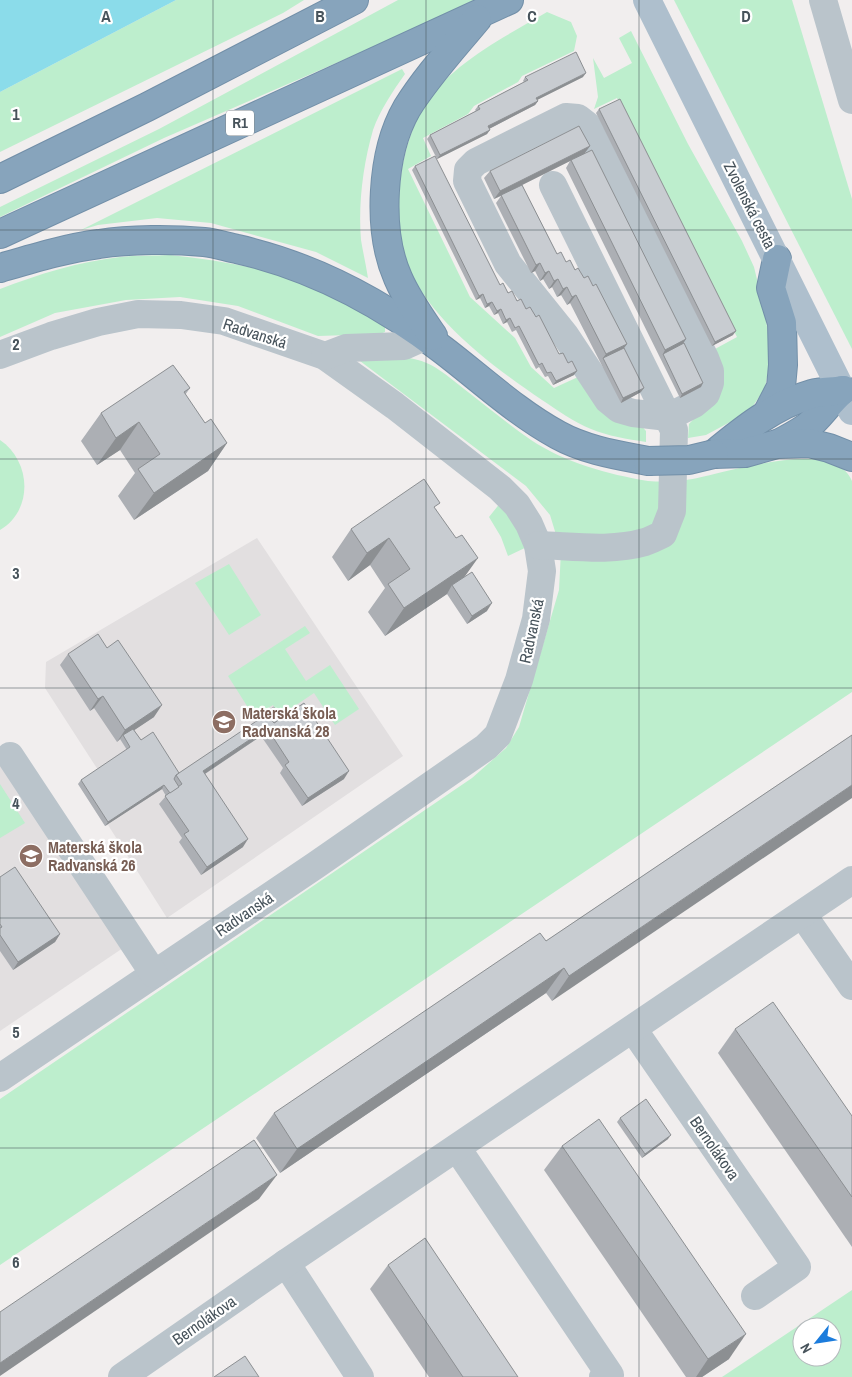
<svg xmlns="http://www.w3.org/2000/svg" width="852" height="1377" font-family="'Archivo Narrow',sans-serif">
	<style>
		.education { fill: #e2dfe0 }
		.green { fill: #bdeecd; fill-rule: evenodd }
		.water { fill: #8bdcea }
		.lines { fill: none; stroke-linecap: round; stroke-linejoin: round }
		.highway-casing { stroke: #728fa8; stroke-width: 30 }
		.minor { stroke: #bac4cb; stroke-width: 28 }
		.major { stroke: #aebfcd; stroke-width: 28 }
		.highway { stroke: #87a4bc; stroke-width: 28 }
		.highway-bridge-casing { stroke: #728fa8; stroke-width: 30; stroke-linecap: butt }
		.highway-bridge { stroke: #87a4bc; stroke-width: 28 }
		.wall { fill: #acafb4 }
		.shaded-wall { fill: #8c8f92 }
		.building { fill: #c8ccd1; stroke: #8c8f92 }
		.grid { fill: none; stroke: #47535b; stroke-width: 1; stroke-opacity: 0.55 }
		.labels { text-anchor: middle; stroke-width: 4.5; stroke-linejoin: round; paint-order: stroke }
		.shield { fill: #fff; stroke: #7e878c; stroke-width: 1 }
		.shield-label { font-size: 15px; font-weight: bold; fill: #47535b }
		.street-label { font-size: 16px; fill: #47535b; stroke: #fff }
		.education-label { font-size: 16px; font-weight: bold; fill: #785e54; stroke: #fff; text-anchor: start }
		.grid-label { font-size: 16px; text-anchor: middle; font-weight: bold; fill: #47535b; stroke: #fff; stroke-width: 4.5; stroke-linejoin: round; paint-order: stroke }
	</style>
	<rect width="100%" height="100%" fill="#f1eeee"/>
	<!-- education -->
	<g class="education">
		<polygon points="257,538 403,756 167,918 108,825 105,826 78,784 98,770 45,688 46,662"/>
		<polygon points="0,763 123,948 0,1031"/>
	</g>
	<!-- green -->
	<g class="green">
		<polygon points="176,0 304,0 283,13 0,152 0,92"/>
		<polygon points="398,0 474,0 403,34 164,138 0,217 0,207 159,129"/>
		<polygon points="674,0 792,0 852,199 852,349"/>
		<path d="M547 12 571 22 577 36 574 51 522 76 518 82 474 106 468 114 423 138 431 156 408 169 470 297 515 338 531 367 554 388 578 377 639 423 646 431V442C627 439 608 436 591 429 574 422 557 410 542 400 493 367 424 316 405 258 391 217 400 150 421 111 447 65 503 38 547 12Z"/>
		<polygon points="631,31 688,144 742,241 754,267 764,308 770,345 768,371 765,388 753,406 732,421 706,435 688,438 689,424 716,395 715,349 737,337 617,98 594,109 598,97 593,58 604,78 632,63 619,38"/>
		<path d="M402 69 405 74C393 91 380 110 373 130 363 165 358 204 361 240 363 252 366 265 368 278L316 252 211 223 157 218 98 225 81 230Z"/>
		<path d="M170 255C223 261 277 269 326 292 347 302 366 315 385 327V332L380 334 318 336 238 306 180 297 126 300 55 313 0 337V289C39 274 78 262 120 257 136 255 154 256 170 255Z"/>
		<path d="M369 358C383 358 400 356 414 359 435 363 451 379 468 392 489 408 509 425 531 440 566 463 607 474 648 481 659 482 674 482 686 480 722 475 833 435 852 481V692L0 1265V1099L472 778 506 748 519 727 559 590 561 551 550 515 526 486 360 361Z"/>
		<path d="M0 440C31 461 34 510 0 530Z"/>
		<polygon points="501,502 529,546 508,556 501,537 489,517"/>
		<polygon points="229,564 261,615 229,635 195,583"/>
		<polygon points="305,626 310,633 285,649 306,681 330,665 359,709 335,725 314,693 280,716 273,705 254,717 228,676"/>
		<polygon points="0,784 25,823 0,838"/>
		<path d="M852 1290V1377H722ZM802 1327H832V1357H802Z"/>
	</g>
	<!-- water -->
	<polygon class="water" points="0,0 176,0 0,92"/>
	<g class="lines">
		<!-- highway casing -->
		<g class="highway-casing">
			<g id="highway">
				<polyline points="0,179 147,107 354,0"/>
				<polyline points="0,234 509,0"/>
				<path d="M0 268C31 259 67 248 99 244 130 239 173 239 204 242 215 243 227 247 237 249 312 266 382 303 443 350 481 379 516 412 558 435 585 450 617 455 648 461"/>
				<path d="M433 336C420 317 407 299 398 278 377 231 381 153 407 108 427 76 453 48 477 19"/>
				<polyline points="767,414 781,387 783,365 782,323 771,288 777,259"/>
				<path d="M780 443C789 438 799 433 807 427 821 416 829 401 843 390"/>
				<path d="M714 454C743 430 774 405 812 394 822 391 833 392 843 390"/>
				<polyline points="714,454 745,453 777,444 809,443 829,448 852,457"/>
			</g>
		</g>
		<!-- minor -->
		<g class="minor">
			<polyline points="823,0 852,100"/>
			<polygon points="566,117 578,118 587,125 705,358 710,371 710,383 706,394 694,404 668,417 633,413 619,409 608,400 565,335 508,264 467,181 468,170 476,162"/>
			<polyline points="0,355 51,336 98,322 138,314 181,315 224,321 325,356 395,406 500,488 517,505 529,524 538,545 542,571 536,619 519,680 498,735 486,747 316,865 0,1078"/>
			<polyline points="325,356 346,348 404,346 424,337"/>
			<path d="M538 545C572 546 611 552 645 542 651 540 657 537 663 534L672 511 674 430 553 185"/>
			<polyline points="10,756 154,974"/>
			<polyline points="803,915 852,986"/>
			<polyline points="633,1029 797,1267 755,1296"/>
			<polyline points="457,1148 610,1375 603,1377"/>
			<polyline points="286,1263 360,1377"/>
			<polyline points="122,1377 286,1263 852,880"/>
		</g>
		<!-- major -->
		<polyline class="major" points="647,0 852,411"/>
		<!-- highway -->
		<use href="#highway" class="highway"/>
		<!-- highway-bridge casing -->
		<g class="highway-bridge-casing">
			<polyline id="highway-bridge" points="648,461 689,460 714,454"/>
		</g>
		<!-- highway-bridge -->
		<use href="#highway-bridge" class="highway-bridge"/>
	</g>
	<!-- wall -->
	<g class="wall">
		<polygon points="525,77 583,77 537,100 538,101 535,105 489,129 487,134 437,159 427,139 430,135 476,111 475,110 478,106 524,82 523,81"/>
		<polygon points="599,109 733,335 712,346 596,113"/>
		<polygon points="590,146 585,153 684,343 701,387 680,398 566,168 570,161 522,185 557,254 593,286 627,344 624,348 641,392 621,403 570,303 567,305 561,295 557,297 552,287 549,289 543,279 540,281 535,271 531,273 496,203 501,196 494,199 484,178 490,171"/>
		<polygon points="415,166 500,285 536,317 559,354 574,375 553,385 548,376 545,377 539,367 536,369 516,330 512,332 507,322 503,324 498,313 494,315 489,306 485,308 480,298 476,300 412,170"/>
		<polygon points="190,388 185,395 205,423 227,443 208,471 134,520 118,496 135,473 120,450 97,465 81,441 101,413"/>
		<polygon points="436,509 464,578 487,611 467,624 447,594 385,636 368,612 385,588 370,565 348,581 332,557 351,529"/>
		<polygon points="68,654 154,717 134,730 141,740 179,773 260,720 259,718 262,714 281,718 344,779 302,806 280,773 283,768 261,736 205,774 243,847 201,875 179,842 182,838 159,804 166,796 162,789 105,826 78,784 81,780 127,750 120,739 117,742 94,708 90,711 60,665"/>
		<polygon points="852,735 552,1001 546,993 280,1173 256,1138 274,1113 546,941"/>
		<polygon points="0,877 60,934 55,942 13,970 0,951"/>
		<polygon points="735,1029 852,1116 852,1247 718,1053"/>
		<polygon points="620,1118 668,1139 642,1158 617,1122"/>
		<polygon points="562,1146 729,1359 702,1377 686,1377 544,1170"/>
		<polygon points="388,1265 518,1377 429,1377 370,1289"/>
	</g>
	<!-- shaded-wall -->
	<g class="shaded-wall">
		<polygon points="586,73 583,77 533,102 536,98"/>
		<polygon points="538,101 535,105 485,131 488,126"/>
		<polygon points="490,130 487,134 437,159 440,155"/>
		<polygon points="590,146 584,154 494,199 500,191"/>
		<polygon points="540,263 535,271 531,273 536,265"/>
		<polygon points="549,271 543,279 540,281 545,273"/>
		<polygon points="558,279 552,287 549,289 554,281"/>
		<polygon points="567,287 561,295 557,297 563,289"/>
		<polygon points="483,294 480,298 476,300 479,296"/>
		<polygon points="576,295 570,303 567,305 572,297"/>
		<polygon points="492,302 489,306 485,308 487,304"/>
		<polygon points="501,309 498,313 494,315 497,311"/>
		<polygon points="510,318 507,322 503,324 506,320"/>
		<polygon points="736,331 733,335 712,346 715,342"/>
		<polygon points="686,339 681,347 663,354 665,350"/>
		<polygon points="627,344 621,352 603,358 606,354"/>
		<polygon points="577,371 574,375 553,385 556,381"/>
		<polygon points="703,383 701,387 680,398 682,394"/>
		<polygon points="644,388 641,392 621,403 623,398"/>
		<polygon points="139,422 120,450 97,465 116,438"/>
		<polygon points="227,443 208,471 134,520 154,493"/>
		<polygon points="389,538 370,565 348,581 367,553"/>
		<polygon points="478,558 458,586 452,585 447,594 385,636 404,608"/>
		<polygon points="492,603 487,611 467,624 472,616"/>
		<polygon points="103,696 94,708 90,711 98,699"/>
		<polygon points="162,705 154,717 124,737 123,735 120,739 117,742 125,730"/>
		<polygon points="267,728 261,736 197,779 203,771"/>
		<polygon points="349,771 344,779 302,806 308,798"/>
		<polygon points="164,785 162,789 105,826 108,822"/>
		<polygon points="852,785 852,798 552,1001 569,976"/>
		<polygon points="248,839 243,847 201,875 207,867"/>
		<polygon points="60,934 55,942 13,970 18,962"/>
		<polygon points="564,968 546,993 280,1173 297,1149"/>
		<polygon points="671,1135 668,1139 642,1158 645,1154"/>
		<polygon points="277,1175 259,1199 0,1376 0,1363"/>
		<polygon points="746,1334 729,1359 702,1377 696,1377 708,1359"/>
	</g>
	<!-- building -->
	<g class="building">
		<polygon points="576,52 586,73 536,98 538,101 488,126 490,130 440,155 430,135 480,109 478,106 528,80 525,77"/>
		<polygon points="620,99 736,331 715,342 599,109"/>
		<polygon points="579,126 590,146 500,191 490,171"/>
		<polygon points="592,150 686,339 665,350 571,160"/>
		<polygon points="435,156 500,285 503,283 508,293 512,291 517,301 521,299 526,309 530,307 536,317 539,315 559,354 563,353 568,363 572,361 577,371 556,381 551,372 547,373 542,363 539,365 519,326 515,328 510,318 506,320 501,309 497,311 492,302 487,304 483,294 479,296 415,166"/>
		<polygon points="522,185 557,254 561,252 566,262 570,260 575,270 578,268 584,278 588,276 593,286 596,284 627,344 606,354 576,295 572,297 567,287 563,289 558,279 554,281 549,271 545,273 540,263 536,265 501,195"/>
		<polygon points="684,343 703,383 682,394 663,354"/>
		<polygon points="624,348 644,388 623,398 603,358"/>
		<polygon points="173,365 190,388 184,392 205,423 211,419 227,443 154,493 138,469 160,454 139,422 116,438 101,413"/>
		<polygon points="424,479 440,503 434,507 456,538 462,535 478,558 404,608 388,584 410,569 389,538 367,553 351,529"/>
		<polygon points="472,572 492,603 472,616 452,585"/>
		<polygon points="98,634 107,648 118,640 162,705 125,730 103,696 98,699 68,654"/>
		<polygon points="304,703 349,771 308,798 285,765 289,762 267,728 203,771 248,839 207,867 184,834 189,831 165,796 182,784 176,775 267,714 274,723"/>
		<polygon points="274,707 281,718 274,723 267,714 264,717 262,714"/>
		<polygon points="133,729 141,740 153,732 179,773 176,775 174,779 179,787 170,793 164,785 108,822 81,780 130,747 123,735"/>
		<polygon points="852,735 852,785 569,976 564,968 297,1149 274,1113 540,933 546,941"/>
		<polygon points="15,867 60,934 18,962 0,935 0,928 2,927 0,924 0,877"/>
		<polygon points="773,1002 852,1116 852,1197 735,1029"/>
		<polygon points="646,1099 671,1135 645,1154 620,1118"/>
		<polygon points="599,1119 746,1334 708,1359 562,1146"/>
		<polygon points="254,1140 277,1175 0,1363 0,1312"/>
		<polygon points="425,1238 518,1377 463,1377 388,1265"/>
		<polygon points="245,1356 259,1377 214,1377"/>
	</g>
	<!-- grid -->
	<path class="grid" d="M213 0V1377M426 0V1377M639 0V1377M0 230H852M0 459H852M0 688H852M0 918H852M0 1148H852"/>
	<!-- icons -->
	<defs>
		<g id="school-disc" transform="scale(1.25)"><circle r="9.5" fill="#8d6e63" stroke="#fff"/><path d="M0-5L7-2L0 1L-7-2ZM-4 1L0 2.5L4 1V4Q0 6-4 4Z" fill="#fff"/></g>
	</defs>
	<g fill-rule="evenodd">
		<use href="#school-disc" x="224" y="722"/>
		<use href="#school-disc" x="31" y="856"/>
	</g>
	<g class="labels">
		<!-- shield labels -->
		<rect class="shield" x="226" y="110.5" width="28" height="25" rx="4"/>
		<g class="shield-label">
			<text x="240" y="128">R1</text>
		</g>
		<!-- street labels -->
		<g class="street-label">
			<text transform="translate(750 205) rotate(63)" y="6">Zvolenská cesta</text>
			<text transform="translate(255 333) rotate(18)" y="6">Radvanská</text>
			<text transform="translate(531 631) rotate(-78)" y="6">Radvanská</text>
			<text transform="translate(244 914) rotate(-34)" y="6">Radvanská</text>
			<text transform="translate(715 1148) rotate(55)" y="6">Bernolákova</text>
			<text transform="translate(204 1320) rotate(-35)" y="6">Bernolákova</text>
		</g>
		<!-- education labels -->
		<g class="education-label">
			<text x="242" y="719">Materská škola<tspan x="242" dy="18">Radvanská 28</tspan></text>
			<text x="48" y="853">Materská škola<tspan x="48" dy="18">Radvanská 26</tspan></text>
		</g>
	</g>
	<g class="grid-label">
		<text x="106" y="22">A</text>
		<text x="320" y="22">B</text>
		<text x="532" y="22">C</text>
		<text x="746" y="22">D</text>
		<text x="16" y="120">1</text>
		<text x="16" y="350">2</text>
		<text x="16" y="579">3</text>
		<text x="16" y="809">4</text>
		<text x="16" y="1038">5</text>
		<text x="16" y="1268">6</text>
	</g>
	<!-- north arrow -->
	<g transform="translate(817 1342) rotate(240)"><circle r="24" fill="#ffffff" stroke="#b5babd"/>
	<path d="M0-4L9 19L0 12L-9 19Z" fill="#1c7cdc"/>
	<text y="-8" font-size="14" font-weight="bold" text-anchor="middle" fill="#47535b">N</text>
	</g>
</svg>
